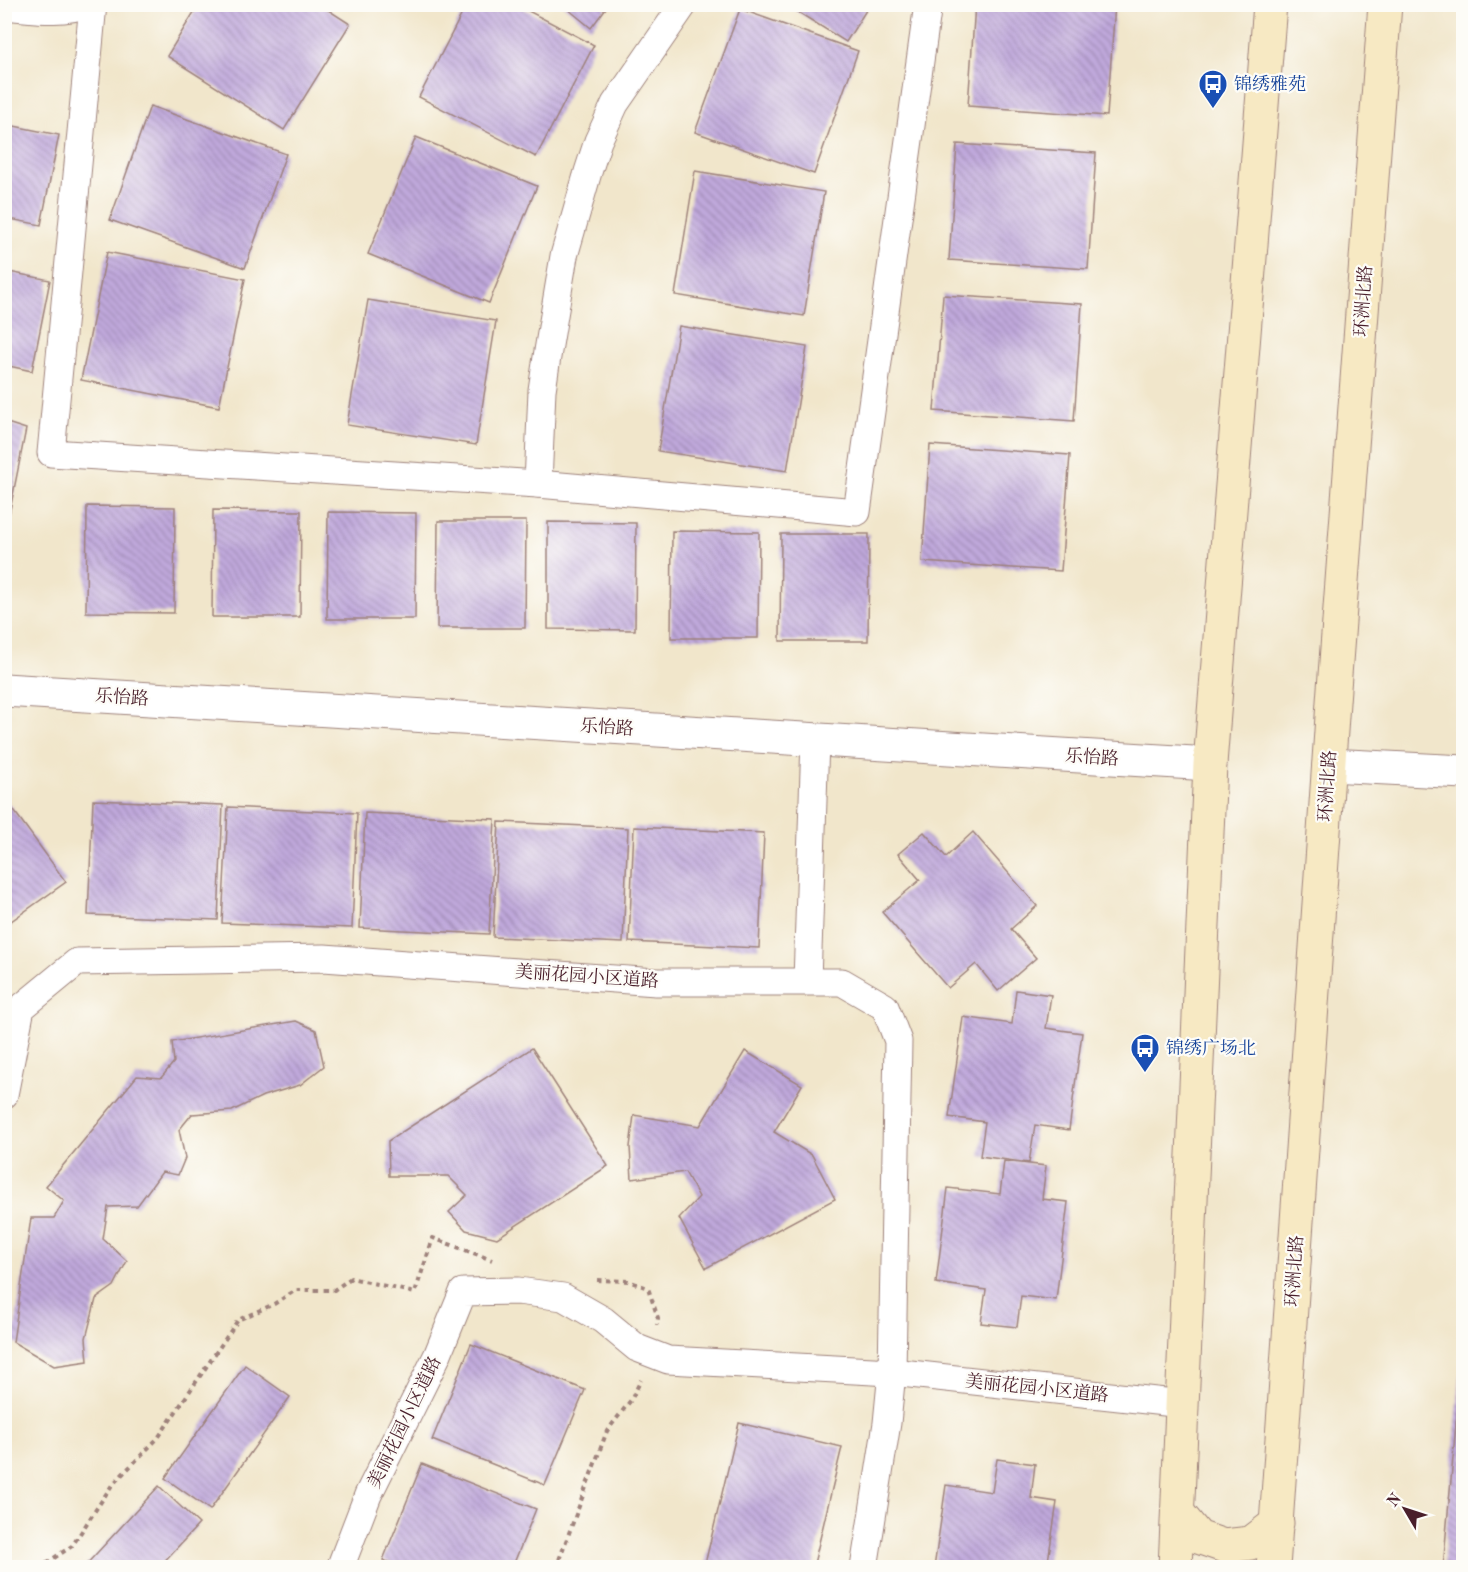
<svg xmlns="http://www.w3.org/2000/svg" width="1468" height="1572" font-family="'Old Standard TT','Noto Serif SC',serif">
	<style>
		.building { fill: url(#building-back-hatch) }
		.lines { fill: none; stroke-linecap: round; stroke-linejoin: round }
		.minor-casing { stroke: #9e827b; stroke-width: 29 }
		.tertiary-casing { stroke: #9e827b; stroke-width: 35 }
		.secondary-casing { stroke: #9e827b; stroke-width: 35 }
		.path { stroke: #9e827b; stroke-width: 4; stroke-dasharray: 4.5 4.5; stroke-linecap: butt }
		.minor { stroke: #fff; stroke-width: 27 }
		.tertiary { stroke: #fff; stroke-width: 33 }
		.secondary { stroke: #f7e9c3; stroke-width: 33 }
		.labels { text-anchor: middle; stroke-width: 4.5; stroke-linejoin: round; paint-order: stroke }
		.transit-label { font-size: 18px; fill: #164399; stroke: #fdfcf7; text-anchor: start }
		.street-label { font-size: 18px; fill: #4a1f2b; stroke: #fdfcf7 }
	</style>
	<defs>
		<pattern id="building-back-hatch" width="6" height="6" patternUnits="userSpaceOnUse" patternTransform="scale(1.5)"><rect width="6" height="6" fill="#c0a9dc"/><path d="M-1 5l2 2M0 0l6 6M5-1l2 2" fill="none" stroke="#9e89b3"/></pattern>
	</defs>
	<rect width="100%" height="100%" fill="#fdfcf7"/>
	<filter id="ink" filterUnits="userSpaceOnUse"><feTurbulence type="fractalNoise" baseFrequency=".0167" numOctaves="2"/><feDisplacementMap in="SourceGraphic" scale="12" xChannelSelector="R" yChannelSelector="G"/><feConvolveMatrix kernelMatrix="1 2 1 2 8 2 1 2 1" color-interpolation-filters="sRGB"/></filter>
	<filter id="wash" filterUnits="userSpaceOnUse"><feTurbulence type="fractalNoise" baseFrequency=".008" numOctaves="4" result="noise"/><feDisplacementMap in="SourceGraphic" scale="24" xChannelSelector="R" yChannelSelector="G"/><feGaussianBlur stdDeviation="1.35" result="paint"/><feColorMatrix in="noise" values="0 0 0 0 0 0 0 0 0 0 0 0 0 0 0 0 0 1.4 0 .05"/><feComposite in="paint" operator="in"/></filter>
	<g filter="url(#wash)">
		<rect width="100%" height="100%" fill="#f1e6cb"/>
		<g id="blocks">
			<!-- building -->
			<g class="building">
				<polygon points="199,4 319,4 350,24 284,130 167,56"/>
				<polygon points="467,4 515,4 594,45 536,157 419,97"/>
				<polygon points="562,4 609,4 591,28"/>
				<polygon points="785,4 870,4 846,42"/>
				<polygon points="975,4 1115,4 1107,116 968,106"/>
				<polygon points="740,9 858,51 814,174 695,132"/>
				<polygon points="150,106 286,154 245,268 110,220"/>
				<polygon points="4,124 59,135 41,225 4,218"/>
				<polygon points="416,137 537,186 489,303 368,254"/>
				<polygon points="957,144 1096,153 1088,269 949,260"/>
				<polygon points="695,171 824,192 804,316 675,295"/>
				<polygon points="107,252 245,279 219,407 81,380"/>
				<polygon points="4,271 50,280 32,371 4,365"/>
				<polygon points="943,295 1082,304 1074,421 934,411"/>
				<polygon points="368,300 496,321 476,445 347,425"/>
				<polygon points="679,326 807,347 787,471 658,451"/>
				<polygon points="4,422 26,429 8,520 4,519"/>
				<polygon points="930,445 1070,455 1061,571 922,562"/>
				<polygon points="87,506 175,507 174,613 86,612"/>
				<polygon points="213,510 301,511 300,617 212,617"/>
				<polygon points="328,512 416,513 415,619 327,619"/>
				<polygon points="438,521 526,521 525,628 437,628"/>
				<polygon points="548,522 636,523 635,630 548,629"/>
				<polygon points="672,531 759,532 758,638 671,638"/>
				<polygon points="781,534 869,534 868,641 780,641"/>
				<polygon points="4,797 66,882 4,926"/>
				<polygon points="93,800 223,805 218,920 88,915"/>
				<polygon points="228,807 357,813 352,928 222,923"/>
				<polygon points="365,813 495,819 489,934 360,928"/>
				<polygon points="499,822 628,828 623,943 493,937"/>
				<polygon points="634,827 764,833 759,948 629,942"/>
				<polygon points="924,832 946,857 973,832 1037,906 1011,929 1036,958 998,991 976,964 948,988 882,912 920,880 898,854"/>
				<polygon points="1016,990 1051,995 1046,1028 1082,1033 1069,1130 1035,1125 1029,1163 980,1156 985,1122 949,1117 963,1017 1012,1024"/>
				<polygon points="296,1021 316,1030 324,1066 300,1085 263,1096 232,1111 192,1114 179,1130 185,1158 178,1175 162,1172 137,1206 108,1207 103,1239 127,1261 114,1286 96,1299 86,1338 88,1361 54,1366 13,1342 31,1218 54,1218 64,1201 46,1186 137,1076 161,1078 174,1062 172,1042"/>
				<polygon points="532,1048 608,1166 497,1238 466,1230 449,1212 467,1195 448,1176 389,1176 388,1141"/>
				<polygon points="745,1051 802,1085 774,1132 812,1155 835,1199 706,1268 679,1218 699,1197 685,1172 632,1179 630,1147 634,1115 700,1126"/>
				<polygon points="1004,1161 1046,1166 1042,1199 1068,1202 1056,1300 1021,1296 1017,1327 981,1323 986,1290 936,1283 948,1188 1000,1194"/>
				<polygon points="471,1344 585,1390 545,1485 432,1440"/>
				<polygon points="1462,1358 1464,1358 1464,1568 1443,1568"/>
				<polygon points="245,1365 290,1397 210,1510 165,1478"/>
				<polygon points="739,1423 842,1447 813,1568 704,1568"/>
				<polygon points="997,1459 1035,1464 1031,1498 1057,1502 1047,1568 934,1568 946,1485 992,1492"/>
				<polygon points="422,1464 536,1509 512,1568 403,1568 383,1560"/>
				<polygon points="159,1486 199,1524 158,1568 83,1568"/>
			</g>
		</g>
	</g>
	<g filter="url(#ink)">
		<use href="#blocks" fill-opacity="0" stroke="#9e827b" stroke-width="1.5"/>
		<g class="lines">
			<!-- minor casing -->
			<g class="minor-casing">
				<g id="minor">
					<polyline points="93,4 51,453 538,484 857,512 928,4"/>
					<path d="M4 6C31 8 61 14 87 4"/>
					<polyline points="538,484 542,390 547,357 564,256 588,172 598,141 615,104 684,4"/>
					<polyline points="807,981 815,740"/>
					<polyline points="4,1095 21,1008 77,962 324,958 656,982 842,982 885,1007 898,1041 892,1372 668,1360 637,1348 603,1320 563,1297 518,1291 463,1292 437,1356 368,1495 340,1568"/>
					<polyline points="864,1568 887,1423 892,1372 1183,1404"/>
				</g>
			</g>
			<!-- tertiary casing -->
			<g class="tertiary-casing">
				<g id="tertiary">
					<polyline points="4,690 1210,764"/>
					<polyline points="1329,765 1464,772"/>
				</g>
			</g>
			<!-- secondary casing -->
			<g class="secondary-casing">
				<g id="secondary">
					<polyline points="1178,1513 1198,1537 1224,1546 1251,1543 1277,1523"/>
					<polyline points="1175,1568 1210,764 1270,4"/>
					<polyline points="1273,1568 1333,702 1385,4"/>
				</g>
			</g>
			<!-- path -->
			<g class="path">
				<polyline points="597,1280 628,1281 648,1288 658,1318 657,1325"/>
				<polyline points="39,1568 72,1546 112,1485 158,1438 238,1320 274,1304 296,1290 334,1290 351,1278 415,1293 433,1238 492,1260"/>
				<polyline points="556,1568 607,1431 631,1400 641,1380"/>
			</g>
			<!-- minor -->
			<use href="#minor" class="minor"/>
			<!-- tertiary -->
			<use href="#tertiary" class="tertiary"/>
			<!-- secondary -->
			<use href="#secondary" class="secondary"/>
		</g>
	</g>
	<!-- icons -->
	<defs>
		<g id="bus-pin" transform="scale(1.5)"><path d="M0 17L-7.5 6A9.5 9.5 0 1 1 7.5 6Z" fill="#1a4fb4" stroke="#fdfcf7"/><path d="M-5-6H5V4H4V6H2V4H-2V6H-4V4H-5ZM-3.5-4V0h7V-4ZM-3.5 1.2v1.5H-2V1.2ZM2 1.2v1.5H3.5V1.2Z" fill="#fff"/></g>
	</defs>
	<g fill-rule="evenodd">
		<use href="#bus-pin" x="1213" y="84"/>
		<use href="#bus-pin" x="1145" y="1048"/>
	</g>
	<g class="labels">
		<!-- transit labels -->
		<g class="transit-label">
			<text x="1234" y="90">锦绣雅苑</text>
			<text x="1166" y="1054">锦绣广场北</text>
		</g>
		<!-- street labels -->
		<g class="street-label">
			<text transform="translate(1363 301) rotate(-86)" y="6">环洲北路</text>
			<text transform="translate(122 697) rotate(4)" y="6">乐怡路</text>
			<text transform="translate(607 727) rotate(4)" y="6">乐怡路</text>
			<text transform="translate(1092 757) rotate(4)" y="6">乐怡路</text>
			<text transform="translate(1327 786) rotate(-86)" y="6">环洲北路</text>
			<text transform="translate(587 976) rotate(4)" y="6">美丽花园小区道路</text>
			<text transform="translate(1294 1271) rotate(-86)" y="6">环洲北路</text>
			<text transform="translate(1037 1388) rotate(6)" y="6">美丽花园小区道路</text>
			<text transform="translate(404 1422) rotate(-64)" y="6">美丽花园小区道路</text>
		</g>
	</g>
	<!-- margin -->
	<rect width="1468" height="1572" fill="none" stroke="#fdfcf7" stroke-width="24"/>
	<!-- north arrow -->
	<g transform="translate(1405 1509) rotate(309)" stroke="#fdfcf7" stroke-width="4.5" paint-order="stroke">
	<path d="M0-4.5L10 22L0 15L-10 22Z" fill="#4a1f2b"/>
	<text y="-9" font-size="16" font-weight="bold" text-anchor="middle" fill="#4a1f2b">N</text>
	</g>
</svg>
